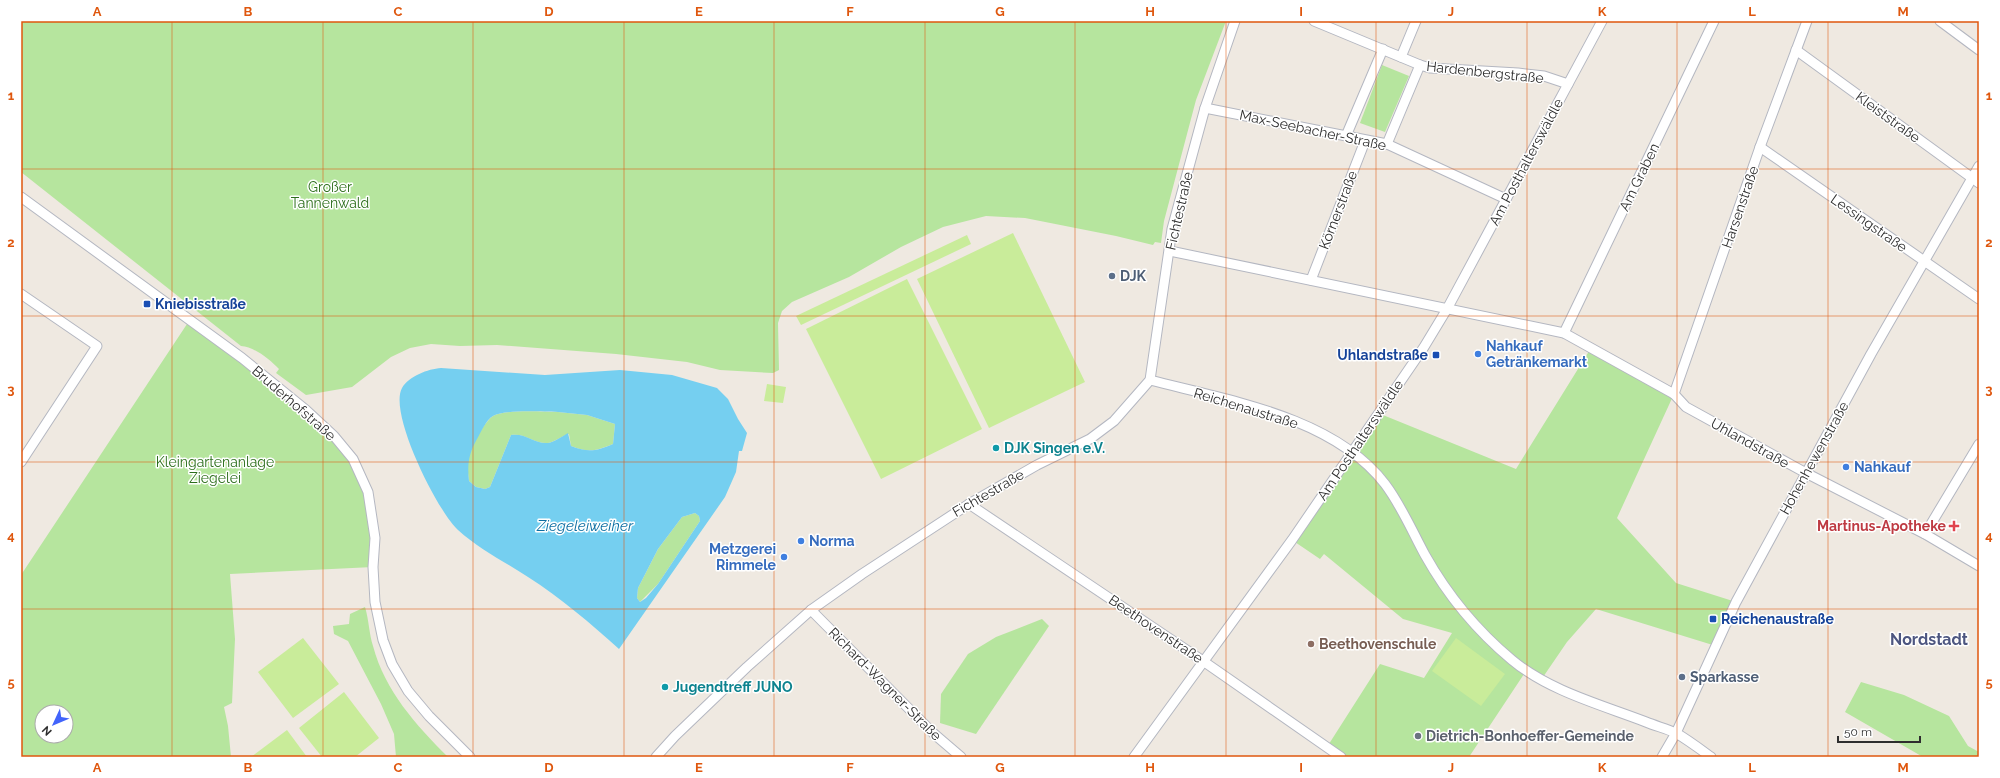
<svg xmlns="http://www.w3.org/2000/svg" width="2000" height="778" font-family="Raleway,sans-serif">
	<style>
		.green { fill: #b6e59e; fill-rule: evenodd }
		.pitch { fill: #c9ec9a }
		.water { fill: #75cff0; fill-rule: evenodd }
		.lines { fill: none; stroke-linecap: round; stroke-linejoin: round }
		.minor-casing { stroke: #b4b7c1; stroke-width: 11 }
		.minor { stroke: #fff; stroke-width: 9 }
		.grid { fill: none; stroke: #df570e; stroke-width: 1; stroke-opacity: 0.55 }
		.service-dot { fill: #5c6f8a; stroke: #fff; stroke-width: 1.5 }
		.transit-dot { fill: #1a4fb4; stroke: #fff; stroke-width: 1.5 }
		.shop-dot { fill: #3f7fe0; stroke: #fff; stroke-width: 1.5 }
		.culture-dot { fill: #0f9aa8; stroke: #fff; stroke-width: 1.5 }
		.health-dot { fill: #e0444e; stroke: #fff; stroke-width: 1.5 }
		.education-dot { fill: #8d6e63; stroke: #fff; stroke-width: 1.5 }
		.worship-dot { fill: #6b7280; stroke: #fff; stroke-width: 1.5 }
		.labels { text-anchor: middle; stroke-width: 3; stroke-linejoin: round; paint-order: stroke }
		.street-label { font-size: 14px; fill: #2e2e2e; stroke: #fff }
		.park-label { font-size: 14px; fill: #2c6e1b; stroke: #fff }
		.service-label { font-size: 14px; font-weight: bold; fill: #4e5e75; stroke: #fff; text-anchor: start }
		.transit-label { font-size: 14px; font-weight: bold; fill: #164399; stroke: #fff; text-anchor: start }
		.shop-label { font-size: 14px; font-weight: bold; fill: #366cbe; stroke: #fff; text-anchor: start }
		.culture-label { font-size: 14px; font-weight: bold; fill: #0d838f; stroke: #fff; text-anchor: start }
		.health-label { font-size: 14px; font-weight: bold; fill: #be3a42; stroke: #fff; text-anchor: end }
		.education-label { font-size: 14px; font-weight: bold; fill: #785e54; stroke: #fff; text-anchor: start }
		.worship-label { font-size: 14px; font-weight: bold; fill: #5b616d; stroke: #fff; text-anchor: start }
		.water-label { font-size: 15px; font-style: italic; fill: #0d6fa3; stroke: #fff }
		.quarter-label { font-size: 16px; font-weight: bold; fill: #4d5680; stroke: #fff }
		.neatline { fill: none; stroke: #df570e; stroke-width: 1.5 }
		.grid-label { font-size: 13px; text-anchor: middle; font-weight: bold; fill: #df570e }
	</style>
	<rect width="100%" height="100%" fill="#efe9e1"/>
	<!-- green -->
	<g class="green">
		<path d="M21 21H1226L1196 100 1164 221 1161 243 1155 242 1153 245 1116 236 1025 218 986 216 943 227 901 247 849 277 792 302 782 311 778 323 779 370 773 373 720 370 687 362 616 354 497 345 460 346 431 344 410 348 391 357 352 387 306 395 276 373 279 369C270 360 255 347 241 346L21 172Z"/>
		<polygon points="1382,65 1409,76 1385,132 1360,123"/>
		<path d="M189 321 334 436 368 492 373 567 230 574 235 639 232 703 224 707 228 726 231 757H21V575ZM42 712H66V736H42Z"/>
		<polygon points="1591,348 1674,394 1617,518 1676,583 1736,602 1716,646 1596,609 1567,642 1541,680 1526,671 1469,757 1341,757 1327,747 1380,664 1424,678 1452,633 1403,619 1324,554 1320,559 1292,540 1378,413 1516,469"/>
		<path d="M558 412 587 415 615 424 613 444C595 451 589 453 571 446L569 434C562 436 554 442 548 443 534 444 526 433 511 435L490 487 485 489 476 487 469 481C468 472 466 462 469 453 472 444 486 420 493 416 505 409 544 412 558 412Z"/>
		<polygon points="695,513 699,516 700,521 658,584 640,602 637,598 638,588 658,549 682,517"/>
		<path d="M365 607C369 620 369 634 373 646 385 691 416 725 448 757H396L394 734 381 704 348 641 334 634 333 626 349 624 350 614Z"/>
		<polygon points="1042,619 1049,626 976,734 940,723 941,694 968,654 996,637"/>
		<polygon points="1861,682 1904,695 1949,716 1968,746 1979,752 1979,757 1923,757 1845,712"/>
	</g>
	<!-- pitch -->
	<g class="pitch">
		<polygon points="1013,233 1085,382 989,428 917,279"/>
		<polygon points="967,235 971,244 801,325 796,316"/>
		<polygon points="907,279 982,429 881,479 806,329"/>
		<polygon points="767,384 786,387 783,403 764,401"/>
		<polygon points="303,638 339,684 293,718 258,672"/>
		<polygon points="1456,638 1505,674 1481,706 1432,671"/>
		<polygon points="344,692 379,738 355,757 322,757 299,728"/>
		<polygon points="287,730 307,757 251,757"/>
	</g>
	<!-- water -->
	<path class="water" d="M441 368 545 375 620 370 672 375 717 388 728 399 738 419 747 433 742 451H739L736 472 725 497 619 649C590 623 561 598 528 577 505 562 479 549 458 530 438 512 388 413 402 388 409 376 428 369 441 368ZM558 412 587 415 615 424 613 444C596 451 589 453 571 446L568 433C563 436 554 442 548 443 534 444 527 433 511 435L490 487 485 489 476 487 469 481C467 464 469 453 477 439 481 432 486 420 493 416 505 409 544 412 558 412ZM695 513 699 516 700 521 658 584 646 598 640 602 637 598 638 588 658 549 682 517Z"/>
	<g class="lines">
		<!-- minor casing -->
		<g class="minor-casing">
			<g id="minor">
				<polyline points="1314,21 1420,65 1430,68 1518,73 1544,76 1568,84"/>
				<polyline points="1940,21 1979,50"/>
				<polyline points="1796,50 1979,183"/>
				<polyline points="1401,57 1416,21"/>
				<polyline points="1205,108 1387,144 1506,199"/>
				<polyline points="1346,136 1383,49"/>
				<polyline points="1387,144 1420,65"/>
				<polyline points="1760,147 1979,299"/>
				<polyline points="21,197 242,358 306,410 334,436 353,459 368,492 375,538 373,567 375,602 383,640 392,664 408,691 429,716 470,757"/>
				<polyline points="1170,251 1564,333 1674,394 1686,407 1806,473 1925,534 1979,566"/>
				<polyline points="1311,280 1365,141"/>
				<polyline points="21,294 97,346 21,462"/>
				<polyline points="1564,333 1714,21"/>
				<path d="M1150 380C1227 400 1334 417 1385 484 1401 505 1412 531 1425 555 1448 596 1476 630 1512 660 1549 691 1602 705 1646 722 1656 726 1667 729 1676 733 1688 740 1700 749 1711 757"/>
				<polyline points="1674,394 1760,147 1807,21"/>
				<polyline points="969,504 1203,661 1341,757"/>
				<polyline points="1925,534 1979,444"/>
				<polyline points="811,610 933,733 961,757"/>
				<polyline points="656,757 675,736 747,667 811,610 862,574 969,504 1037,465 1090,439 1114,421 1150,380 1172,229 1205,108 1235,21"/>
				<polyline points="1134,757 1292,540 1424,347 1447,309 1602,21"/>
				<polyline points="1662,757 1676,733 1736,602 1871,354 1979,166"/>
			</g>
		</g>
		<!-- minor -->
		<use href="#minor" class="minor"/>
	</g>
	<!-- grid -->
	<path class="grid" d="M172 21V757M323 21V757M473 21V757M624 21V757M774 21V757M925 21V757M1075 21V757M1226 21V757M1376 21V757M1527 21V757M1677 21V757M1828 21V757M21 169H1979M21 316H1979M21 462H1979M21 609H1979"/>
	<!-- markers -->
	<g class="service-dot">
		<circle cx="1112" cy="276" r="4"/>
		<circle cx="1682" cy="677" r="4"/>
	</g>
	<g class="transit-dot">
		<rect x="143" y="300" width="8" height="8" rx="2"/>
		<rect x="1432" y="351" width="8" height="8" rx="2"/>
		<rect x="1709" y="615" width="8" height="8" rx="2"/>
	</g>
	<g class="shop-dot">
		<circle cx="1478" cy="354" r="4"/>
		<circle cx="1846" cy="467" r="4"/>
		<circle cx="801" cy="541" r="4"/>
		<circle cx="784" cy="557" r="4"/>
	</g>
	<g class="culture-dot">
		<circle cx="996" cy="448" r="4"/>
		<circle cx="665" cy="687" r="4"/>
	</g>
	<path class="health-dot" d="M1952 520h4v4h4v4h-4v4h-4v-4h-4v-4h4z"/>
	<circle class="education-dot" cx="1311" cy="644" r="4"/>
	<circle class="worship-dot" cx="1418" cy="736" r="4"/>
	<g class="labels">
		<!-- street labels -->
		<g class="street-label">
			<text transform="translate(1485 72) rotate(6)" y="5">Hardenbergstraße</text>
			<text transform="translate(1888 117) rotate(36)" y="5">Kleiststraße</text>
			<text transform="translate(1313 130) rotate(12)" y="5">Max-Seebacher-Straße</text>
			<text transform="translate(1526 162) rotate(-62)" y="5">Am Posthalterswäldle</text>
			<text transform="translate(1639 177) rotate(-64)" y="5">Am Graben</text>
			<text transform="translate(1740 207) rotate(-71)" y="5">Harsenstraße</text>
			<text transform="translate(1338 210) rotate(-69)" y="5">Körnerstraße</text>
			<text transform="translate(1179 211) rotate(-77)" y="5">Fichtestraße</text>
			<text transform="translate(1869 223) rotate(35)" y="5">Lessingstraße</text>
			<text transform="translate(294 403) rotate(41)" y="5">Bruderhofstraße</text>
			<text transform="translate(1246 408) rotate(17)" y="5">Reichenaustraße</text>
			<text transform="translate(1360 440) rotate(-56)" y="5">Am Posthalterswäldle</text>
			<text transform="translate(1750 443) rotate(29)" y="5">Uhlandstraße</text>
			<text transform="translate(1814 458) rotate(-61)" y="5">Hohenhewenstraße</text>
			<text transform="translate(988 493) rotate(-30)" y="5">Fichtestraße</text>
			<text transform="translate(1156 629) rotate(34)" y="5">Beethovenstraße</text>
			<text transform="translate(885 684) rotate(45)" y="5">Richard-Wagner-Straße</text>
		</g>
		<!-- park labels -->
		<g class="park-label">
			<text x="330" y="192">Großer<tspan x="330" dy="16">Tannenwald</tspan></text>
			<text x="215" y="467">Kleingartenanlage<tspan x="215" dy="16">Ziegelei</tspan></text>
		</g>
		<!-- service labels -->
		<g class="service-label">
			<text x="1120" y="281">DJK</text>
			<text x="1690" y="682">Sparkasse</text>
		</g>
		<!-- transit labels -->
		<g class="transit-label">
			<text x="155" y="309">Kniebisstraße</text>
			<text x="1428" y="360" text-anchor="end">Uhlandstraße</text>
			<text x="1721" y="624">Reichenaustraße</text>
		</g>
		<!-- shop labels -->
		<g class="shop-label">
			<text x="1486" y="351">Nahkauf<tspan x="1486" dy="16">Getränkemarkt</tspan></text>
			<text x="1854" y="472">Nahkauf</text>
			<text x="809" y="546">Norma</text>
			<text x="776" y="554" text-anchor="end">Metzgerei<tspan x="776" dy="16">Rimmele</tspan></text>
		</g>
		<!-- culture labels -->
		<g class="culture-label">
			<text x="1004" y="453">DJK Singen e.V.</text>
			<text x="673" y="692">Jugendtreff JUNO</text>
		</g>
		<!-- health labels -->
		<g class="health-label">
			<text x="1946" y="531">Martinus-Apotheke</text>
		</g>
		<!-- education labels -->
		<g class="education-label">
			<text x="1319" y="649">Beethovenschule</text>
		</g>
		<!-- worship labels -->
		<g class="worship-label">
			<text x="1426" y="741">Dietrich-Bonhoeffer-Gemeinde</text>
		</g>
		<!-- water labels -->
		<g class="water-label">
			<text x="585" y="531">Ziegeleiweiher</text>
		</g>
		<!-- quarter labels -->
		<g class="quarter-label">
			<text x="1929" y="645">Nordstadt</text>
		</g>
	</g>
	<!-- border -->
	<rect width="2000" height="778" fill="none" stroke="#ffffff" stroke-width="44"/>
	<!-- north arrow -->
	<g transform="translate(54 724) rotate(226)"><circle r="19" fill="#ffffff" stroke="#ababab"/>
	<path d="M0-3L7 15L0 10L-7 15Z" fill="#4264fb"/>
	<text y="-6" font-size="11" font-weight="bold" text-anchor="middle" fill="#2e2e2e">N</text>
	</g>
	<!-- scale -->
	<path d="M1838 736v6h82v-6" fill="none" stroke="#2e2e2e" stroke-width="2"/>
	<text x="1844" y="736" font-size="12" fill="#2e2e2e" stroke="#ffffff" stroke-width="3" paint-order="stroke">50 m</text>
	<rect x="22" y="22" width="1956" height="734" class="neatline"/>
	<g class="grid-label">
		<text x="97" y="16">A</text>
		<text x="248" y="16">B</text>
		<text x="398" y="16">C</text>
		<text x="549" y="16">D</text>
		<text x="699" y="16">E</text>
		<text x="850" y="16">F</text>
		<text x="1000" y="16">G</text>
		<text x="1150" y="16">H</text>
		<text x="1301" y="16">I</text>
		<text x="1451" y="16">J</text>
		<text x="1602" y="16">K</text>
		<text x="1752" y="16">L</text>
		<text x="1903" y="16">M</text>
		<text x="11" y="100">1</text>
		<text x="1989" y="100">1</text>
		<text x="11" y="247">2</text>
		<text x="1989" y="247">2</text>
		<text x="11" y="394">3</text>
		<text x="1989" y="394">3</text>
		<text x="11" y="540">4</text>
		<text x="1989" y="540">4</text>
		<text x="11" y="687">5</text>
		<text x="1989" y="687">5</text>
		<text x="97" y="772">A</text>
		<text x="248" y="772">B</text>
		<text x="398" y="772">C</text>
		<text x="549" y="772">D</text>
		<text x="699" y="772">E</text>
		<text x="850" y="772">F</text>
		<text x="1000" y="772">G</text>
		<text x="1150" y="772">H</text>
		<text x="1301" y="772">I</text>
		<text x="1451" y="772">J</text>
		<text x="1602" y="772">K</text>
		<text x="1752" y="772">L</text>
		<text x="1903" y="772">M</text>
	</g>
</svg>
